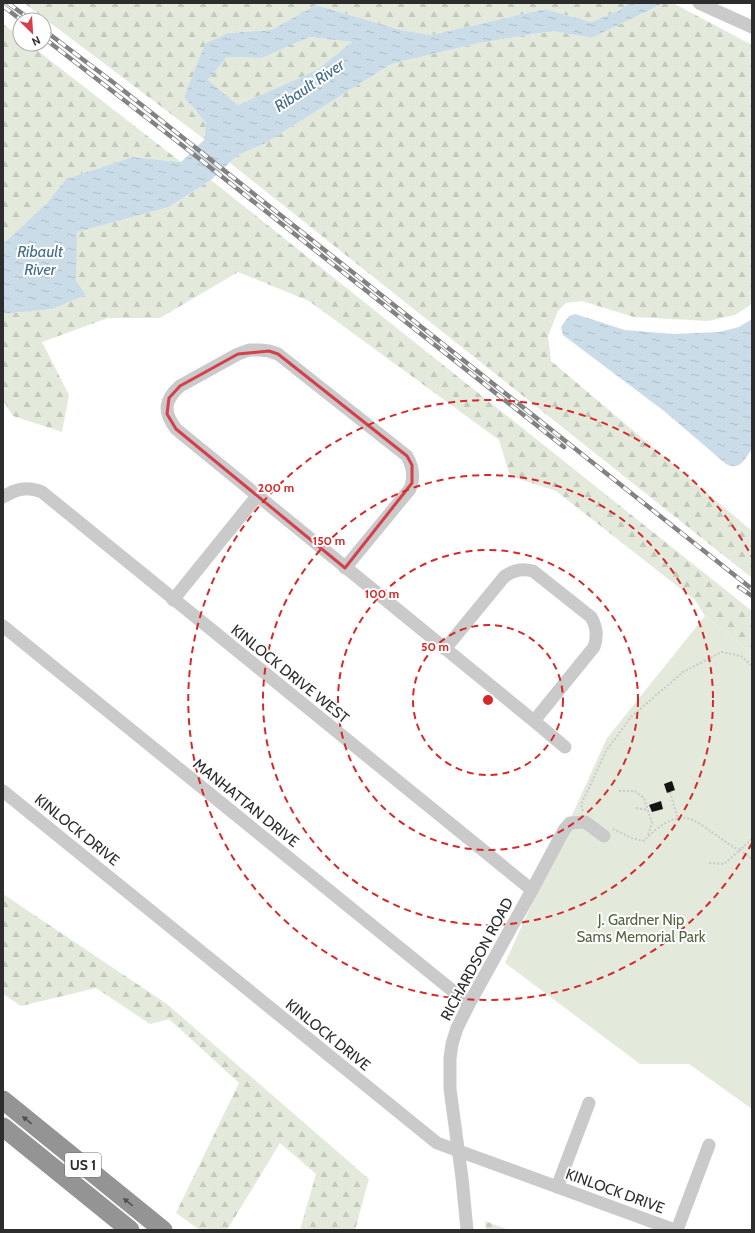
<svg xmlns="http://www.w3.org/2000/svg" width="755" height="1233" font-family="Cabin,sans-serif">
	<style>
		.forest { fill: url(#forest-firs) }
		.green { fill: #e3eadc }
		.water { fill: url(#water-ripples); fill-rule: evenodd }
		.building { fill: #141414 }
		.lines { fill: none; stroke-linecap: round; stroke-linejoin: round }
		.path { stroke: #cacaca; stroke-width: 2; stroke-dasharray: 2 2; stroke-linecap: butt }
		.minor { stroke: #cacaca; stroke-width: 13 }
		.highway { stroke: #949494; stroke-width: 19 }
		.rail-casing { stroke: #828282; stroke-width: 4.5 }
		.rail { stroke: #fff; stroke-width: 3; stroke-dasharray: 9; stroke-linecap: butt }
		.oneway { fill: #515151 }
		.marked { fill: none; stroke: #d53f4b; stroke-width: 3; stroke-linejoin: round }
		.ring { fill: none; stroke: #d62828; stroke-width: 2; stroke-dasharray: 7 5 }
		.labels { text-anchor: middle; stroke-width: 4; stroke-linejoin: round; paint-order: stroke }
		.shield { fill: #fff; stroke: #6c6c6c; stroke-width: 1 }
		.shield-label { font-size: 14px; font-weight: bold; fill: #2d2d2d }
		.street-label { font-size: 15px; fill: #2d2d2d; stroke: #fff }
		.park-label { font-size: 15px; fill: #51653f; stroke: #fff }
		.water-label { font-size: 16px; font-style: italic; fill: #436d88; stroke: #fff }
		.centre { fill: #d62828; stroke: #fff; stroke-width: 2 }
		.ring-label { font-size: 12px; text-anchor: middle; font-weight: bold; fill: #d62828; stroke: #fff; stroke-width: 4; stroke-linejoin: round; paint-order: stroke }
	</style>
	<defs>
		<pattern id="forest-firs" width="22" height="20" patternUnits="userSpaceOnUse"><rect width="22" height="20" fill="#e3eadc"/><path d="M5 1l3.5 6h-7zM16 11l3.5 6h-7z" fill="#c3c9bd"/></pattern>
		<pattern id="water-ripples" width="26" height="14" patternUnits="userSpaceOnUse"><rect width="26" height="14" fill="#cadce8"/><path d="M2 4q2-2 4 0t4 0M15 11q2-2 4 0t4 0" fill="none" stroke="#aebdc7"/></pattern>
	</defs>
	<rect width="100%" height="100%" fill="#fff"/>
	<!-- forest -->
	<g class="forest">
		<polygon points="24,3 629,3 618,11 591,22 545,9 431,35 401,30 316,5 271,30 228,33 184,97 206,123 204,139"/>
		<polygon points="664,3 673,3 752,45 752,304 735,315 708,321 634,317 582,301 566,303 558,311 548,336 551,361 752,531 752,578 230,163 238,155 266,143 391,64 479,43 554,31 592,38"/>
		<polygon points="3,24 20,37 20,44 29,44 181,162 132,157 66,179 47,203 3,244"/>
		<polygon points="310,37 353,42 317,70 238,105 208,80 227,57 262,58"/>
		<polygon points="211,180 752,611 752,654 705,616 695,600 556,491 510,476 499,440 309,301 238,272 160,318 108,318 42,342 69,395 62,432 13,416 3,400 3,314 53,309 86,295 76,280 76,232 169,207"/>
		<polygon points="3,894 167,1004 369,1179 355,1230 300,1230 316,1174 280,1143 227,1230 200,1230 176,1213 239,1083 169,1019 150,1024 96,988 21,1006 3,994"/>
		<polygon points="485,1221 509,1230 486,1230"/>
	</g>
	<!-- green -->
	<polygon class="green" points="705,616 752,654 752,1109 689,1064 640,1064 505,963 607,738"/>
	<!-- water -->
	<g class="water">
		<path d="M629 3H664L592 38 553 31 479 43 391 64 266 143 238 155 211 180 169 207 77 232 76 280 86 295 53 309 3 314V244L47 203 66 179 132 157 181 162 204 140 206 123 184 97 205 44 228 33 271 30 316 5 401 30 431 35 545 9 591 22 618 11ZM310 37 352 42 317 70 238 105 208 80 227 57 262 58Z"/>
		<path d="M575 314 625 330 673 334 719 332 739 327 752 319V449C744 460 740 471 726 464L664 411 563 335 561 327 569 316Z"/>
	</g>
	<!-- building -->
	<g class="building">
		<polygon points="672,781 675,790 667,793 664,784"/>
		<polygon points="661,801 663,809 652,812 649,805"/>
	</g>
	<g class="lines">
		<!-- path -->
		<g class="path">
			<polyline points="619,791 635,791 644,798 652,823 648,835"/>
			<polyline points="670,792 678,819"/>
			<polyline points="636,808 648,810"/>
			<polyline points="583,811 581,805 606,751 631,717 683,672 722,652 741,656 752,666"/>
			<path d="M613 829 632 838 643 841C654 831 669 816 686 818 696 819 711 832 719 837 726 842 732 847 740 850L724 864 708 863"/>
			<polyline points="752,839 740,850 752,859"/>
		</g>
		<!-- minor -->
		<g class="minor">
			<polyline points="699,3 752,27"/>
			<path d="M3 497C16 489 27 486 42 492L532 890"/>
			<path d="M345 568 410 489C415 477 413 467 407 456L278 354 269 351 260 350H249L238 354 180 386C164 400 163 412 176 429L534 721 565 747"/>
			<polyline points="173,600 257,496"/>
			<polyline points="3,626 469,1004"/>
			<path d="M445 649 504 577C513 570 522 568 533 571L591 617C597 627 598 636 594 647L534 721"/>
			<polyline points="3,791 437,1143 675,1230"/>
			<polyline points="557,1187 589,1103"/>
			<polyline points="467,1230 462,1178 450,1089 450,1058 452,1044 457,1028 469,1004 532,890 564,830 570,823 585,822 604,836"/>
			<polyline points="677,1230 709,1145"/>
		</g>
		<!-- highway -->
		<g class="highway">
			<polyline points="3,1100 163,1230"/>
			<polyline points="3,1127 130,1230"/>
		</g>
		<!-- rail casing -->
		<g class="rail-casing">
			<g id="rail">
				<polyline points="8,3 31,20"/>
				<polyline points="3,6 21,20"/>
				<polyline points="44,30 114,83 752,589"/>
				<polyline points="44,38 187,149 564,447"/>
				<polyline points="739,587 752,596"/>
			</g>
		</g>
		<!-- rail -->
		<use href="#rail" class="rail"/>
	</g>
	<!-- one-way arrows -->
	<defs><path id="oneway-solid" d="M-6-.8H1V-3.2L6.5 0L1 3.2V.8H-6Z"/></defs>
	<g class="oneway">
		<use href="#oneway-solid" transform="translate(27 1120) rotate(-141)"/>
		<use href="#oneway-solid" transform="translate(128 1202) rotate(-141)"/>
	</g>
	<!-- marked area -->
	<path class="marked" d="M269 351 278 354 407 456 412 465V483L345 568 176 429 167 414 169 398 180 386 238 354Z"/>
	<!-- distance rings -->
	<g class="ring">
		<circle cx="488" cy="700" r="75"/>
		<circle cx="488" cy="700" r="150"/>
		<circle cx="488" cy="700" r="225"/>
		<path d="M752 843A300 300 0 1 1 752 557"/>
	</g>
	<g class="labels">
		<!-- shield labels -->
		<rect class="shield" x="65" y="1153" width="36" height="24" rx="3"/>
		<g class="shield-label">
			<text x="83" y="1170">US 1</text>
		</g>
		<!-- street labels -->
		<g class="street-label">
			<text transform="translate(290 674) rotate(39)" y="5">KINLOCK DRIVE WEST</text>
			<text transform="translate(246 803) rotate(39)" y="5">MANHATTAN DRIVE</text>
			<text transform="translate(77 830) rotate(39)" y="5">KINLOCK DRIVE</text>
			<text transform="translate(477 959) rotate(-62)" y="5">RICHARDSON ROAD</text>
			<text transform="translate(328 1035) rotate(39)" y="5">KINLOCK DRIVE</text>
			<text transform="translate(615 1191) rotate(20)" y="5">KINLOCK DRIVE</text>
		</g>
		<!-- park labels -->
		<g class="park-label">
			<text x="641" y="925">J. Gardner Nip<tspan x="641" dy="17">Sams Memorial Park</tspan></text>
		</g>
		<!-- water labels -->
		<g class="water-label">
			<text transform="translate(309 85) rotate(-34)" y="6">Ribault River</text>
			<text x="40" y="257">Ribault<tspan x="40" dy="18">River</tspan></text>
		</g>
	</g>
	<circle cx="488" cy="700" r="6" class="centre"/>
	<g class="ring-label">
		<text x="276" y="492">200 m</text>
		<text x="329" y="545">150 m</text>
		<text x="382" y="598">100 m</text>
		<text x="435" y="651">50 m</text>
	</g>
	<!-- border -->
	<rect width="755" height="1233" fill="none" stroke="#2d2d2d" stroke-width="8"/>
	<!-- north arrow -->
	<g transform="translate(32 32) rotate(155)"><circle r="19" fill="#ffffff" stroke="#ababab"/>
	<path d="M0-3L7 15L0 10L-7 15Z" fill="#d53f4b"/>
	<text y="-6" font-size="11" font-weight="bold" text-anchor="middle" fill="#2d2d2d">N</text>
	</g>
</svg>
